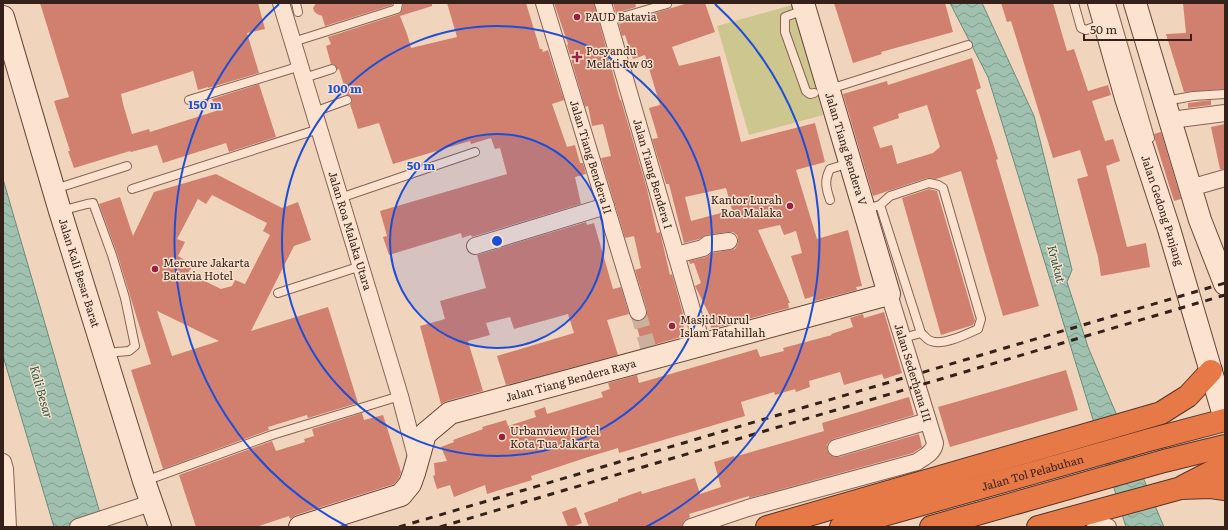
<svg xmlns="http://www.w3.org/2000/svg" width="1228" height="530" font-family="Literata,serif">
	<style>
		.grass { fill: #cec68f }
		.water { fill: url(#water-waves); stroke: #678e7b }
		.building { fill: #d1806f; fill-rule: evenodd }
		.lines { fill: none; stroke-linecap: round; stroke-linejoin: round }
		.street-tunnel { stroke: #cbb09c; stroke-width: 16; stroke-dasharray: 16 8; stroke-linecap: butt }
		.lane-casing { stroke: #886355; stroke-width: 10 }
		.street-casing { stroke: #886355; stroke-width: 18 }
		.secondary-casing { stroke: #6a4538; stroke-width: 24 }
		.highway-casing { stroke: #55332a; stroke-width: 24 }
		.lane { stroke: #fbe3cf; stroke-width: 8 }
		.street { stroke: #fbe3cf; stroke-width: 16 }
		.secondary { stroke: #fbe3cf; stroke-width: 22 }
		.highway { stroke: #e67945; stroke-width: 22 }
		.rail { stroke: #36211a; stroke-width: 3; stroke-dasharray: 7 7; stroke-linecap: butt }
		.ring { fill: none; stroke: #1d4ed8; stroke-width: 2 }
		.poi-dot { fill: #9a213f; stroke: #f7e0cc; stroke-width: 1.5 }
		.labels { text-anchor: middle; stroke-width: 3; stroke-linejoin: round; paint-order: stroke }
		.poi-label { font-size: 11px; fill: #36211a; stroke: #f7e0cc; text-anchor: start }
		.street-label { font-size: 11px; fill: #36211a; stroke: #f7e0cc }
		.water-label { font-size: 12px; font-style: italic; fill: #285749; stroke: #f7e0cc }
		.centre { fill: #1d4ed8; stroke: #f7e0cc; stroke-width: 2 }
		.ring-label { font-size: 12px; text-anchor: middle; font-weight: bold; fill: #1d4ed8; stroke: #f7e0cc; stroke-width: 3; stroke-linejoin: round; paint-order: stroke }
	</style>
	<defs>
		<pattern id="water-waves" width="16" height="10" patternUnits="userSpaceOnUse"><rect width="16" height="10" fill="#a0c1af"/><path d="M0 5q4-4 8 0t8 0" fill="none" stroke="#839c8e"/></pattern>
	</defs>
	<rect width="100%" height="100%" fill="#f0d4bc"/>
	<!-- grass -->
	<polygon class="grass" points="792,5 823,115 749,135 717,26"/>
	<!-- water -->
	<g class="water">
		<polygon points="950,3 982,3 1034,116 1072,270 1067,282 1088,347 1164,527 1126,527 988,77"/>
		<polygon points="3,179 104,527 54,527 3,356"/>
	</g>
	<!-- building -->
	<g class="building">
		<polygon points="40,3 258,3 265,29 247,33 259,73 208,88 208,87 198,90 193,71 121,94 123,104 132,134 149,129 150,132 216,111 212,99 259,84 276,137 229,152 226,143 163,163 157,145 131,152 130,151 74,168 68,151 70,151 54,101 69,97"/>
		<polygon points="316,3 392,3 392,5 325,26 322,16 317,14 314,11 313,8"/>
		<polygon points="403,3 432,3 432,6 400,16 407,34 411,48 457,37 447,3 526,3 540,49 542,49 543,52 548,50 564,100 552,104 567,147 575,145 580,163 583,163 586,174 575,177 581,204 472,237 471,235 462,238 461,233 389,255 383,237 387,236 380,211 507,174 500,148 495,149 491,138 471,144 470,141 393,164 379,123 358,129 350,104 352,101 352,98 347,95 339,69 337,70 335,65 331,64 326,46 331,44 328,37 399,14 402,10"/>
		<polygon points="554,3 594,3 620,100 621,100 647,189 657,233 660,232 670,275 672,274 685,321 681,337 643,348 635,321 640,321 645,319 647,315 647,310 635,270 641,268 634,236 625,238 601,158 611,156 603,124 592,126 588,106 585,107 567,45 568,44"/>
		<polygon points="613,3 635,3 636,7 616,13"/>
		<path d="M688 3H705L715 32 672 47 679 66 720 56 741 142 815 123 825 162 796 170 817 239 848 230 862 286 856 287 857 290 815 301 814 296 805 299 791 256 802 253 796 231 784 235 780 225 758 230 790 303H788L789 308 711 329V318L695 286 701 283 694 263 690 264 689 261 706 257 712 253 735 249 738 244V239L737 235 733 232H728L706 235 699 239 684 243 669 184H666L652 139 658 138 649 108 660 105 645 55 633 59 625 35 622 36 619 24ZM726 188 732 210 691 221 685 197Z"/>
		<polygon points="834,3 945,3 953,32 881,52 882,54 853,63"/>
		<polygon points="1001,3 1053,3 1067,51 1074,49 1088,91 1108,85 1111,95 1092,101 1105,141 1113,139 1120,161 1106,166 1127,247 1146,243 1150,267 1101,276 1098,257 1077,179 1088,176 1080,150 1053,158 1011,21 1007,22"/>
		<polygon points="1183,3 1225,3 1225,89 1184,92 1166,34 1186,33"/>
		<path d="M972 58 981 88 976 90 998 159 996 160 1039 306 1003 316 961 171 936 179 927 178 873 196 843 94 887 81 888 85ZM927 105 940 147 933 153 897 164 892 145 880 148 873 127 899 118 898 114Z"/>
		<polygon points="1211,100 1211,105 1188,108 1188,103"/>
		<polygon points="1225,124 1225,169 1220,169 1211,127"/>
		<polygon points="1161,132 1181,199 1174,201 1155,140 1154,134"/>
		<path d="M216 174 282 208 298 202 311 240 294 246 251 331 328 307 358 403 308 418 307 415 268 427 269 430 163 469 131 370 151 364 117 253 99 204 120 197 133 236 154 192ZM212 195 267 223 263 231 270 235 245 284 235 280 232 286 221 289 188 273 193 265 178 256 185 242 177 239 198 199 206 204ZM157 311 219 341 172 356Z"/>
		<polygon points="929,189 937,191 975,321 973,325 941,335 902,198"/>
		<polygon points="586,222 587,225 594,223 613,289 621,287 629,314 607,320 618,355 506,385 497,356 574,333 568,314 514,329 510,317 486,323 490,335 468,341 483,391 447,401 441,404 420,326 445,319 440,301 486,288 477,255"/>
		<polygon points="884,312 902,373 884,379 882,374 844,385 840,372 809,381 810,387 796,392 795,389 775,395 774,392 741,402 745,416 619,453 618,448 585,458 531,476 532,480 487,494 485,485 454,497 450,485 437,489 433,476 435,475 434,463 447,461 441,447 454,442 453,440 483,429 482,427 506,420 508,426 536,417 534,411 545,407 547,414 603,397 601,392 610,389 608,383 637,375 639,383 757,349 760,357 784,351 783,348 832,335 831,334 853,327 850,318 863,314 864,318"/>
		<polygon points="1066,370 1078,410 950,447 938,407"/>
		<polygon points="909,397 914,415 833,439 829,442 827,445 827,450 830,455 834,457 839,457 919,434 922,447 913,453 749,498 749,496 689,514 690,517 684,521 682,527 589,527 584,513 618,501 618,499 641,491 642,494 695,478 700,494 721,487 714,462 734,456 734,457 824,431 822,423"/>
		<polygon points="362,413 364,420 383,415 401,472 399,478 394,484 296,515 290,519 289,516 256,527 196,527 179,475 272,441 276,451 305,442 304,439 314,436 312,429"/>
		<polygon points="576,507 582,523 572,527 568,527 562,512"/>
	</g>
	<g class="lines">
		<!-- street-tunnel -->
		<polyline class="street-tunnel" points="638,312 648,347"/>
		<!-- lane casing -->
		<g class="lane-casing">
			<g id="lane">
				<polyline points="296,3 298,12"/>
				<polyline points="1074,3 1081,28 1086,30 1104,23"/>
				<polyline points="1111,3 1150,138"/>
				<polyline points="804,10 785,17 785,32 806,91 810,94 814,93"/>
				<polyline points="608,21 667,4"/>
				<polyline points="293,42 397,9 398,3"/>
				<polyline points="304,78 332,69"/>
				<polyline points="830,89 968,45"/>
				<polyline points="189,100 291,69 300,64"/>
				<polyline points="1166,101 1193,96 1225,94"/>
				<polyline points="314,112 347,100"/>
				<polyline points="55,189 127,166"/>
				<polyline points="132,189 319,129"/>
				<polyline points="340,198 475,152"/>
				<path d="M830 200C826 188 824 181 830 169L850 163"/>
				<path d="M866 209 880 205 921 333C924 335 927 340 931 341 943 346 967 334 978 329L981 319 943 188 938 185 929 183 890 196 880 205"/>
				<polyline points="60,211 87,204 93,203 112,255 125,298 135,346 129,351 105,353"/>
				<polyline points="278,293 361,266"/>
				<polyline points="903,338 921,333"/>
				<polyline points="145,481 272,435 400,396"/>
			</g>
		</g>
		<!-- street casing -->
		<g class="street-casing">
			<g id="street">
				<path id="s1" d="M281 3 400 396 417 460"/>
				<path id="s2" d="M544 3 638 312"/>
				<path id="s3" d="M603 3 702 344"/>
				<polyline points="1171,120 1225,113"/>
				<polyline points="1190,188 1225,178"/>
				<polyline points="475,246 606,206"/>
				<polyline points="676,255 703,248 708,244 729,241"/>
				<polyline points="836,448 928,421"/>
				<polyline points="3,462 5,469 8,527"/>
				<polyline points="78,527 151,503"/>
				<path d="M691 527 748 508 917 462C924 457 934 453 935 443L889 294"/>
				<polyline points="1095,527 1101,526 1108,527"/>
			</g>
		</g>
		<!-- secondary casing -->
		<g class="secondary-casing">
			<g id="secondary">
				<path id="s4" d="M1099 3 1126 98 1169 229 1225 419"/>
				<polyline points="1135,3 1200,220 1225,284"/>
				<path id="s5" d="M3 17 60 211 144 481 160 527"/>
				<path id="s6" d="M300 527 401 495 410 484 414 473 425 434 450 413 889 294 803 3"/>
			</g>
		</g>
		<!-- highway casing -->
		<g class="highway-casing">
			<g id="highway">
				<polyline points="1184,486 1225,465"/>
				<polyline points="767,527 1161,413 1188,396 1211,371"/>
				<path id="s7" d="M841 527 1149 440 1225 420"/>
				<polyline points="931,527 1164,461 1225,446"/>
				<polyline points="1038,527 1181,488 1211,487 1225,489"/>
			</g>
		</g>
		<!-- lane -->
		<use href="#lane" class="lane"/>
		<!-- street -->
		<use href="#street" class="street"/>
		<!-- secondary -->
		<use href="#secondary" class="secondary"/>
		<!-- highway -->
		<use href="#highway" class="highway"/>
		<!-- rail -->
		<g class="rail">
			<polyline points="399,527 1225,283"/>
			<polyline points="440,527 1225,295"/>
		</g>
	</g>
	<!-- distance rings -->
	<circle cx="497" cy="241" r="107" fill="#1d4ed8" fill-opacity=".12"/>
	<g class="ring">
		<circle cx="497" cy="241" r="107"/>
		<circle cx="497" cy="241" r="215"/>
		<path d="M348 527A322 322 0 0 1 279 4M715 4A322 322 0 0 1 646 527"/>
	</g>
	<!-- markers -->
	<g class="poi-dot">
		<circle cx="577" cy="17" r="4"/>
		<path d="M575 51h4v4h4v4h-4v4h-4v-4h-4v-4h4z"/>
		<circle cx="790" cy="206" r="4"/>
		<circle cx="155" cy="269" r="4"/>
		<circle cx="672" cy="326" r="4"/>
		<circle cx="502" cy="437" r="4"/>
	</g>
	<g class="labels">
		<!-- poi labels -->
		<g class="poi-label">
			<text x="585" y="21">PAUD Batavia</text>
			<text x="586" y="55">Posyandu<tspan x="586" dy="13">Melati Rw 03</tspan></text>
			<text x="782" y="204" text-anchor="end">Kantor Lurah<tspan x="782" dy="13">Roa Malaka</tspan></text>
			<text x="163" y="267">Mercure Jakarta<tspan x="163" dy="13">Batavia Hotel</tspan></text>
			<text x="680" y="324">Masjid Nurul<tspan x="680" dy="13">Islam Fatahillah</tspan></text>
			<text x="510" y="435">Urbanview Hotel<tspan x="510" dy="13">Kota Tua Jakarta</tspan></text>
		</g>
		<!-- street labels -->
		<g class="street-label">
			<text transform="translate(846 149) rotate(73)" y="4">Jalan Tiang Bendera V</text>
			<text dy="4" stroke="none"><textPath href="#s2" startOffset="161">Jalan Tiang Bendera II</textPath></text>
			<text dy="4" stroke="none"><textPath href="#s3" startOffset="178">Jalan Tiang Bendera I</textPath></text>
			<text dy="4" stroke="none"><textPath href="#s4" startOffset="217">Jalan Gedong Panjang</textPath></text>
			<text dy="4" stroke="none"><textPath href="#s1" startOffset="238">Jalan Roa Malaka Utara</textPath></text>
			<text dy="4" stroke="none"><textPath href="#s5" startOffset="267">Jalan Kali Besar Barat</textPath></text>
			<text transform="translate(913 373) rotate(73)" y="4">Jalan Sederhana III</text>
			<text dy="4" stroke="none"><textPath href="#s6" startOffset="330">Jalan Tiang Bendera Raya</textPath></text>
			<text dy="4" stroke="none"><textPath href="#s7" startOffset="199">Jalan Tol Pelabuhan</textPath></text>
		</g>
		<!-- water labels -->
		<g class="water-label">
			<text transform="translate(1056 264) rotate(75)" y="4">Krukut</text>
			<text transform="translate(41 392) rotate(74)" y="4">Kali Besar</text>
		</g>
	</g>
	<circle cx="497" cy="241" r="6" class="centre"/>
	<g class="ring-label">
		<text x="345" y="93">100 m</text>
		<text x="205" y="109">150 m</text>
		<text x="421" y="170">50 m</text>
	</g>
	<!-- border -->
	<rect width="1228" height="530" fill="none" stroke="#36211a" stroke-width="8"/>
	<!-- scale -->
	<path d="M1084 34v6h107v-6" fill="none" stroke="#36211a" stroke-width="2"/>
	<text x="1090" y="34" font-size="12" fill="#36211a" stroke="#f7e0cc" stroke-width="3" paint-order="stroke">50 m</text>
</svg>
